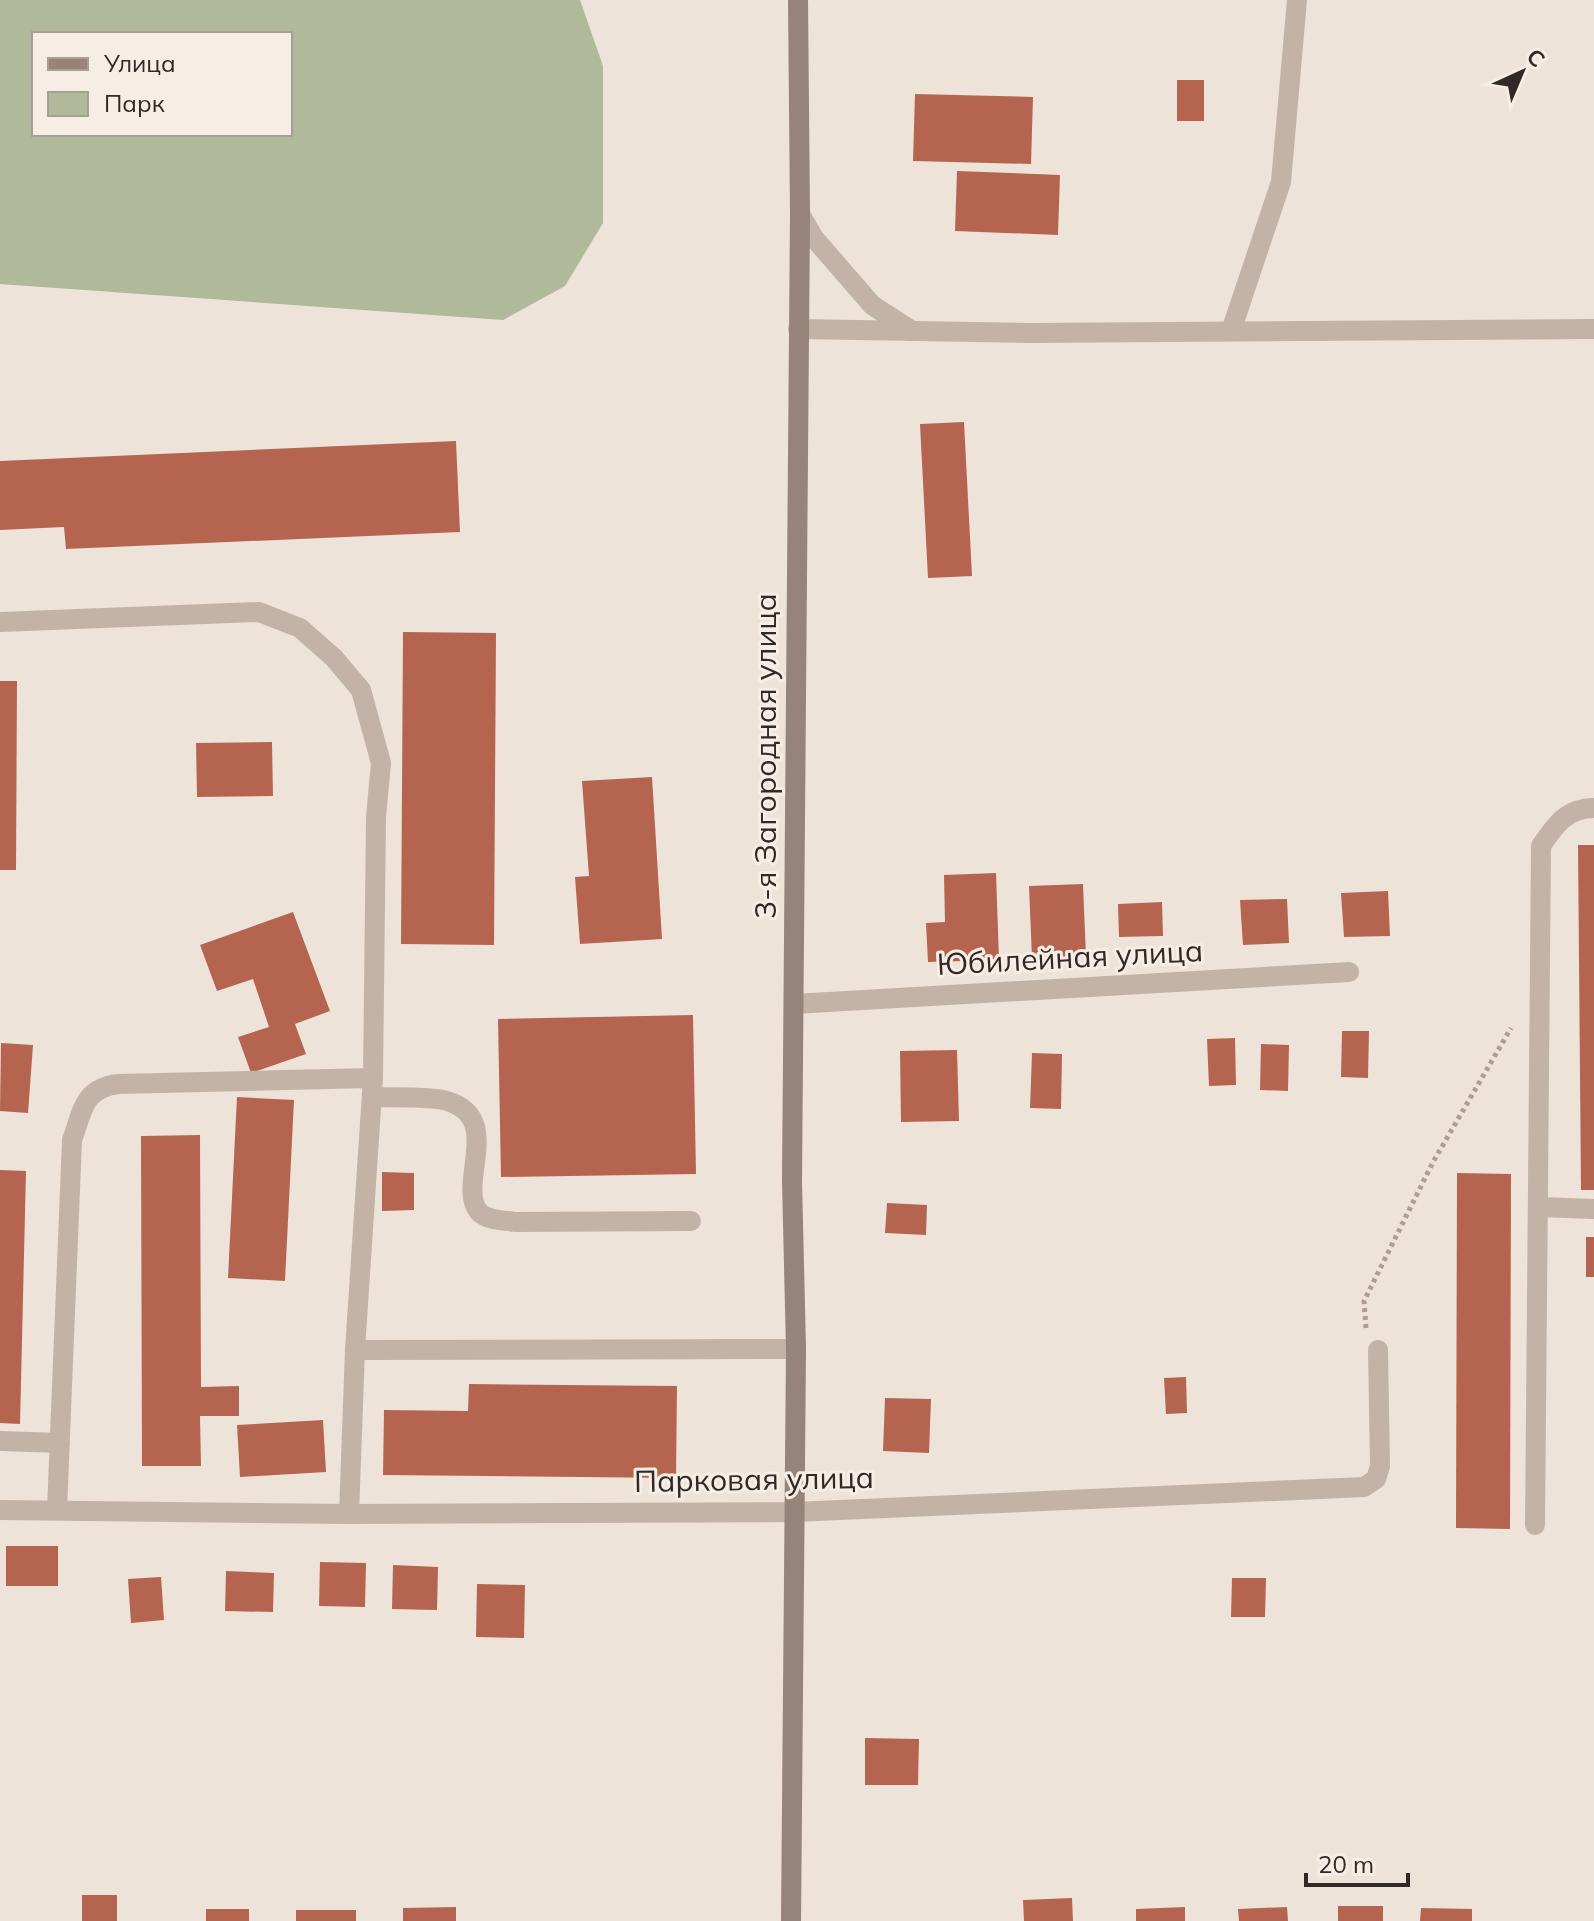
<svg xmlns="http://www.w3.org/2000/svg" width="1594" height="1921" font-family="Mulish,sans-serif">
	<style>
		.green { fill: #b0ba9b; fill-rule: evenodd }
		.building { fill: #b5654f }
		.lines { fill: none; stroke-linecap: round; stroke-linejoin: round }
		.path { stroke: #af9d91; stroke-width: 5; stroke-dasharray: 4 4; stroke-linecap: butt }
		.service { stroke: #c3b3a7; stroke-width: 20 }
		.minor { stroke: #c3b3a7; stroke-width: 20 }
		.secondary { stroke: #968379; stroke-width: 20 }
		.labels { text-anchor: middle; stroke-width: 6; stroke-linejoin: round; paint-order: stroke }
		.street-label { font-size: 30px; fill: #312926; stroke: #f6ede4 }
	</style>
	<rect width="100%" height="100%" fill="#ede3d9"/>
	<!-- green -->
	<path class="green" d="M0 0H580L603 66V223L565 286 503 320 0 284ZM34 34H290V134H34Z"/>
	<!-- building -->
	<g class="building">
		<rect x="1177" y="80" width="27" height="41"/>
		<polygon points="915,94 1033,97 1031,164 913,161"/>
		<polygon points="957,171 1060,175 1058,235 955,231"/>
		<polygon points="964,422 972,576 928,578 920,424"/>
		<polygon points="456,441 460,532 66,549 64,527 0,530 0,461"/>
		<polygon points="403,632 496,633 494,945 401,944"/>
		<polygon points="0,681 17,681 16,870 0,870"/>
		<polygon points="272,742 273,796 197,797 196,743"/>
		<polygon points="652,777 662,939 580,944 575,877 589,876 582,781"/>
		<polygon points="1578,845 1594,845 1594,1190 1581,1190"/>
		<polygon points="996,873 999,960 928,962 926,923 945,922 944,875"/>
		<polygon points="1083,884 1086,957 1032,959 1029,886"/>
		<polygon points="1388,891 1390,936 1344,937 1341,893"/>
		<polygon points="1287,899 1289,943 1243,945 1240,900"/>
		<polygon points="1162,902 1163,936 1119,937 1118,904"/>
		<polygon points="293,912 330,1011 295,1024 306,1054 251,1073 238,1037 269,1027 253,979 217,991 200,945"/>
		<polygon points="693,1015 696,1174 501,1177 498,1019"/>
		<polygon points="1342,1031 1369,1031 1368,1078 1341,1077"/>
		<polygon points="1235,1038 1236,1085 1209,1086 1207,1039"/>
		<polygon points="1,1043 33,1045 28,1113 0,1111"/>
		<polygon points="1261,1044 1289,1045 1288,1091 1260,1090"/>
		<polygon points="957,1050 959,1121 901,1122 900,1051"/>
		<polygon points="1032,1053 1062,1054 1061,1109 1030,1108"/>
		<polygon points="237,1097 294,1100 285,1281 228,1278"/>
		<polygon points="200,1135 201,1387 239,1386 239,1416 200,1416 201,1466 142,1466 141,1136"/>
		<polygon points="0,1170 26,1171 20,1424 0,1423"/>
		<polygon points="382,1172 414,1173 414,1210 382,1211"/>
		<polygon points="1457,1173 1511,1174 1510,1529 1456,1528"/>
		<polygon points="887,1203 927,1205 926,1235 885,1233"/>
		<rect x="1586" y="1237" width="8" height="40"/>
		<polygon points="1186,1377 1187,1413 1166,1414 1164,1378"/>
		<polygon points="469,1384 677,1386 676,1478 383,1475 384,1410 468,1411"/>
		<polygon points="885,1398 931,1399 929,1453 883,1451"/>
		<polygon points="323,1420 326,1472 240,1477 237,1425"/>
		<rect x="6" y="1546" width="52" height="40"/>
		<polygon points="320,1562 366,1563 365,1607 319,1606"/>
		<polygon points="393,1565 438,1567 437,1610 392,1609"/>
		<polygon points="226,1571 274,1573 273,1612 225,1611"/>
		<polygon points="161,1577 164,1620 131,1623 128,1579"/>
		<polygon points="1232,1578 1266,1578 1265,1617 1231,1617"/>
		<polygon points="477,1584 525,1585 524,1638 476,1637"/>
		<polygon points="865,1738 919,1739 918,1785 865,1785"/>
		<rect x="82" y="1895" width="35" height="26"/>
		<polygon points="1072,1898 1073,1921 1024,1921 1023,1900"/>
		<rect x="1338" y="1906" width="45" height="15"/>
		<polygon points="456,1907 456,1921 403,1921 403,1908"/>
		<polygon points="1185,1907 1185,1921 1136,1921 1136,1909"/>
		<polygon points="1287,1907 1288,1921 1239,1921 1238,1909"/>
		<polygon points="1421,1908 1472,1909 1472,1921 1420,1921"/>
		<rect x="206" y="1909" width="43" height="12"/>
		<rect x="296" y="1910" width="60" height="11"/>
	</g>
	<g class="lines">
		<!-- path -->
		<polyline class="path" points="1366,1328 1364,1301 1433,1162 1511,1028"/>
		<!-- service -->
		<g class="service">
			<polyline points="800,214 814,238 872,305 912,331"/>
			<polyline points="1231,331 1281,182 1297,0"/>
			<polyline points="0,622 259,612 300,628 334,658 361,690 381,763 376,817 373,1078 355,1350 349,1514"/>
			<polyline points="794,1004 1349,972"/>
			<path d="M372 1097C392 1098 430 1096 447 1101 505 1118 456 1185 479 1212 488 1221 504 1220 515 1222L691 1221"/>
			<polyline points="1539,1207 1594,1209"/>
			<polyline points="355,1350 796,1349"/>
			<polyline points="0,1441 60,1443"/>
			<polyline points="0,1510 349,1514 794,1512 1364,1487 1376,1479 1380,1466 1378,1350"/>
			<path d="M57 1510 72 1140C83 1110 83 1088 119 1084L373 1078"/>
			<path d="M1535 1525 1541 846C1555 825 1567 808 1594 808"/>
		</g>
		<!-- minor -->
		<polyline class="minor" points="798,329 1031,333 1594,329"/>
		<!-- secondary -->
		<polyline class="secondary" points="791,1921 796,1349 792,1181 800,214 798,0"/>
	</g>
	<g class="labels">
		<!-- street labels -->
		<g class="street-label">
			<text transform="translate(766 756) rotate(-90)" y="10">3-я Загородная улица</text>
			<text transform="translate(1070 958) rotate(-3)" y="10">Юбилейная улица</text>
			<text transform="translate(754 1480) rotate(-1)" y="10">Парковая улица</text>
		</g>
	</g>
	<!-- legend -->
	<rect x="32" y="32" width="260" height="104" fill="#f6ede4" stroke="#a79f98" stroke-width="2"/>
	<rect x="48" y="58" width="40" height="12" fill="#968379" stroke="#a79f98" stroke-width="2"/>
	<text x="104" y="72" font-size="24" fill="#312926">Улица</text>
	<rect x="48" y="92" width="40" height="24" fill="#b0ba9b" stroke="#a79f98" stroke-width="2"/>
	<text x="104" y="112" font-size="24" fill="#312926">Парк</text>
	<!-- north arrow -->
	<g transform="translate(1522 72) rotate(44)" stroke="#f6ede4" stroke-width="6" paint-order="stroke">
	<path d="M0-6L14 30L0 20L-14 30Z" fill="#312926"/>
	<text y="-12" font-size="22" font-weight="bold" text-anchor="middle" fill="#312926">С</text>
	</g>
	<!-- scale -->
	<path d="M1306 1873v12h102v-12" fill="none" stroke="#312926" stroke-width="4"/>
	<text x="1318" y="1873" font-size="24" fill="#312926" stroke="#f6ede4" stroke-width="6" paint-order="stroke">20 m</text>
</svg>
